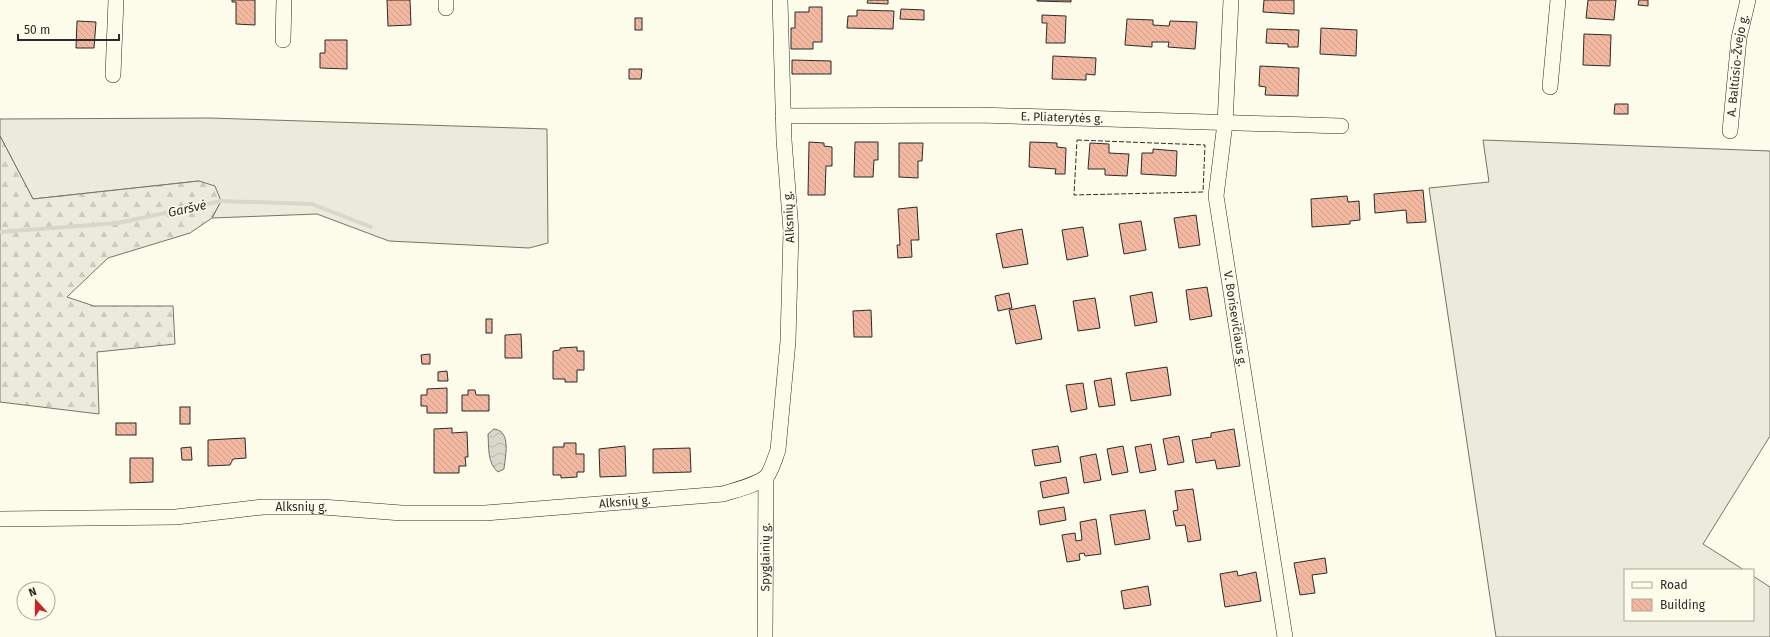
<svg xmlns="http://www.w3.org/2000/svg" width="1770" height="637" font-family="'Fira Sans',sans-serif">
	<style>
		.grass { fill: #ecebdb; stroke: #74746e }
		.forest { fill: url(#forest-firs); stroke: #74746e }
		.water { fill: url(#water-waves); stroke: #74746e }
		.lines { fill: none; stroke-linecap: round; stroke-linejoin: round }
		.stream { stroke: #d8d7c9; stroke-width: 4 }
		.building { fill: url(#building-back-hatch); stroke: #2b2b2b }
		.minor-casing { stroke: #2b2b2b; stroke-width: 16 }
		.minor { stroke: #fdfbea; stroke-width: 15 }
		.fence { stroke: #2b2b2b; stroke-width: 1; stroke-dasharray: 5 2; stroke-linecap: butt }
		.labels { text-anchor: middle; stroke-width: 3; stroke-linejoin: round; paint-order: stroke }
		.street-label { font-size: 12px; fill: #2b2b2b; stroke: #fdfbea }
		.water-label { font-size: 13px; font-style: italic; fill: #2b2b2b; stroke: #fdfbea }
	</style>
	<defs>
		<pattern id="forest-firs" width="22" height="20" patternUnits="userSpaceOnUse"><rect width="22" height="20" fill="#ecebdb"/><path d="M5 1l3.5 6h-7zM16 11l3.5 6h-7z" fill="#cbcabc"/></pattern>
		<pattern id="water-waves" width="16" height="10" patternUnits="userSpaceOnUse"><rect width="16" height="10" fill="#d8d7c9"/><path d="M0 5q4-4 8 0t8 0" fill="none" stroke="#bab9ad"/></pattern>
		<pattern id="building-back-hatch" width="6" height="6" patternUnits="userSpaceOnUse"><rect width="6" height="6" fill="#f2b8a0"/><path d="M-1 5l2 2M0 0l6 6M5-1l2 2" fill="none" stroke="#d09e8a"/></pattern>
	</defs>
	<rect width="100%" height="100%" fill="#fdfbea"/>
	<!-- grass -->
	<g class="grass">
		<polygon points="210,118 547,129 548,243 529,248 389,241 317,214 212,218 221,201 199,181 33,199 0,136 0,119"/>
		<polygon points="1483,140 1770,151 1770,436 1703,544 1744,570 1625,570 1625,620 1753,620 1753,576 1770,587 1770,637 1496,637 1429,188 1489,182"/>
	</g>
	<!-- forest -->
	<polygon class="forest" points="0,136 33,199 199,181 215,186 221,201 212,218 190,233 108,258 67,297 94,306 173,306 175,344 97,352 99,414 0,402"/>
	<!-- water -->
	<path class="water" d="M494 429C512 431 505 457 504 469L498 472C487 463 489 447 488 434Z"/>
	<g class="lines">
		<!-- stream -->
		<polyline class="stream" points="0,232 118,223 221,201 312,204 371,227"/>
	</g>
	<!-- building -->
	<g class="building">
		<polygon points="232,0 255,0 255,25 236,24 236,2 232,2"/>
		<polygon points="387,0 410,0 411,25 388,26"/>
		<polygon points="868,0 888,0 888,4 867,3"/>
		<polygon points="1037,0 1071,0 1071,2 1037,1"/>
		<polygon points="1264,0 1294,0 1294,14 1263,12"/>
		<polygon points="1588,0 1616,0 1614,20 1586,18"/>
		<polygon points="1639,0 1648,0 1648,6 1638,5"/>
		<polygon points="809,7 822,7 822,42 813,42 813,49 791,49 791,28 795,28 795,12 809,12"/>
		<polygon points="901,9 924,10 924,20 900,19"/>
		<polygon points="857,10 894,11 893,29 847,28 848,16 857,16"/>
		<polygon points="1042,15 1066,16 1065,43 1046,43 1047,23 1042,23"/>
		<rect x="635" y="18" width="7" height="12"/>
		<polygon points="1127,19 1153,20 1153,25 1169,26 1170,21 1197,22 1195,49 1168,47 1169,42 1152,42 1152,47 1125,45"/>
		<polygon points="77,21 96,22 94,48 76,48"/>
		<polygon points="1321,28 1357,30 1356,56 1320,54"/>
		<polygon points="1267,29 1299,30 1298,47 1288,47 1288,44 1266,43"/>
		<polygon points="1584,34 1611,35 1610,66 1583,65"/>
		<polygon points="325,40 347,40 347,69 320,68 320,53 325,53"/>
		<polygon points="1053,56 1096,58 1095,75 1086,74 1086,80 1052,79"/>
		<polygon points="792,60 831,61 831,74 792,74"/>
		<polygon points="1260,66 1299,68 1298,96 1265,95 1266,87 1259,86"/>
		<polygon points="629,69 642,69 641,79 629,79"/>
		<polygon points="1615,104 1628,104 1628,114 1614,114"/>
		<polygon points="809,142 824,143 824,146 832,147 832,166 826,166 825,195 808,195"/>
		<polygon points="855,142 878,142 878,160 874,160 873,177 854,177"/>
		<polygon points="1030,142 1057,143 1057,147 1066,148 1065,174 1055,174 1056,169 1029,167"/>
		<polygon points="899,143 923,143 922,161 918,161 918,178 899,177"/>
		<polygon points="1090,143 1109,144 1109,153 1129,154 1127,176 1105,175 1105,169 1088,169"/>
		<polygon points="1153,149 1177,151 1176,176 1141,174 1142,153 1153,153"/>
		<polygon points="1423,190 1426,222 1407,223 1406,210 1375,213 1374,194"/>
		<polygon points="1347,196 1348,202 1359,201 1360,220 1350,221 1350,224 1312,227 1311,199"/>
		<polygon points="917,207 919,240 911,240 912,257 898,258 897,245 900,245 898,209"/>
		<polygon points="1196,215 1200,245 1179,248 1174,218"/>
		<polygon points="1141,221 1146,250 1124,254 1119,224"/>
		<polygon points="1083,227 1088,256 1067,260 1062,230"/>
		<polygon points="1022,229 1028,264 1003,268 996,234"/>
		<polygon points="1207,287 1212,316 1190,320 1186,290"/>
		<polygon points="1152,292 1157,322 1135,326 1130,296"/>
		<polygon points="1009,293 1012,308 998,311 995,296"/>
		<polygon points="1095,298 1100,328 1078,331 1073,301"/>
		<polygon points="1035,305 1042,339 1016,344 1009,310"/>
		<polygon points="871,310 872,337 854,337 853,311"/>
		<rect x="486" y="319" width="6" height="14"/>
		<polygon points="521,334 522,358 505,358 505,335"/>
		<polygon points="577,347 577,351 584,351 584,370 577,370 577,382 565,382 565,379 553,379 553,351 560,350 560,348"/>
		<polygon points="430,354 430,364 422,364 421,355"/>
		<polygon points="1167,367 1171,395 1131,401 1126,373"/>
		<polygon points="447,371 448,381 438,381 438,372"/>
		<polygon points="1111,378 1115,405 1099,407 1094,381"/>
		<polygon points="1083,383 1087,409 1071,412 1066,385"/>
		<polygon points="447,388 447,413 427,413 427,406 421,406 421,395 427,395 427,389"/>
		<polygon points="468,390 475,390 476,395 489,395 489,411 462,411 462,395 468,395"/>
		<rect x="180" y="407" width="10" height="17"/>
		<rect x="116" y="423" width="20" height="12"/>
		<polygon points="452,428 452,433 467,432 468,457 465,457 466,466 459,466 459,473 434,473 434,429"/>
		<polygon points="1234,429 1240,466 1217,469 1215,460 1196,463 1192,440 1211,437 1211,433"/>
		<polygon points="1179,436 1184,462 1168,465 1163,439"/>
		<polygon points="245,438 246,458 233,459 230,465 208,466 208,440"/>
		<polygon points="564,443 576,443 576,454 584,454 584,472 577,472 577,477 561,478 561,475 553,475 553,447 564,447"/>
		<polygon points="1151,444 1156,470 1140,473 1135,447"/>
		<polygon points="625,446 626,476 600,477 599,449"/>
		<polygon points="1058,446 1061,462 1035,466 1032,450"/>
		<polygon points="1123,446 1128,472 1112,475 1107,449"/>
		<polygon points="191,447 192,460 182,460 181,448"/>
		<polygon points="690,448 691,472 653,473 653,449"/>
		<polygon points="1096,454 1101,480 1084,483 1080,457"/>
		<polygon points="130,458 153,458 153,482 130,483"/>
		<polygon points="1066,477 1069,493 1043,498 1040,482"/>
		<polygon points="1193,489 1201,540 1188,542 1185,525 1176,526 1173,511 1178,510 1175,491"/>
		<polygon points="1064,507 1066,520 1040,525 1038,511"/>
		<polygon points="1145,510 1150,539 1115,545 1110,515"/>
		<polygon points="1096,519 1101,554 1085,556 1084,553 1079,554 1080,560 1067,562 1062,535 1075,533 1076,541 1082,540 1080,522"/>
		<polygon points="1325,558 1327,573 1312,575 1315,593 1300,595 1294,563"/>
		<polygon points="1237,571 1238,576 1256,572 1261,601 1225,607 1220,574"/>
		<polygon points="1148,586 1151,605 1124,609 1121,591"/>
	</g>
	<g class="lines">
		<!-- minor casing -->
		<g class="minor-casing">
			<g id="minor">
				<path id="s1" d="M1231 0 1225 123 1216 196 1285 637"/>
				<polyline points="446,8 446,0"/>
				<polyline points="283,40 284,0"/>
				<polyline points="113,75 116,0"/>
				<polyline points="1550,87 1558,0"/>
				<path id="s2" d="M783 116 979 115 1341 126"/>
				<path id="s3" d="M1730 131 1739 38 1748 0"/>
				<path id="s4" d="M0 519 176 517 263 507H322L402 513H485L723 494C735 490 758 485 767 476 772 469 775 458 778 450L788 341 791 231 784 140 780 0"/>
				<path id="s5" d="M765 637 766 477"/>
			</g>
		</g>
		<!-- minor -->
		<use href="#minor" class="minor"/>
		<!-- fence -->
		<polygon class="fence" points="1077,140 1205,145 1203,192 1074,195"/>
	</g>
	<g class="labels">
		<!-- street labels -->
		<g class="street-label">
			<text dy="4" stroke="none"><textPath href="#s3" startOffset="66">A. Baltūsio-Žvejo g.</textPath></text>
			<text dy="4" stroke="none"><textPath href="#s2" startOffset="279">E. Pliaterytės g.</textPath></text>
			<text transform="translate(789 217) rotate(-93)" y="4">Alksnių g.</text>
			<text dy="4" stroke="none"><textPath href="#s1" startOffset="321">V. Borisevičiaus g.</textPath></text>
			<text dy="4" stroke="none"><textPath href="#s4" startOffset="626">Alksnių g.</textPath></text>
			<text dy="4" stroke="none"><textPath href="#s4" startOffset="302">Alksnių g.</textPath></text>
			<text dy="4" stroke="none"><textPath href="#s5" startOffset="80">Spyglainių g.</textPath></text>
		</g>
		<!-- water labels -->
		<g class="water-label">
			<text transform="translate(187 208) rotate(-12)" y="5">Garšvė</text>
		</g>
	</g>
	<!-- legend -->
	<rect x="1624" y="569" width="130" height="52" fill="#fdfbea" stroke="#a9a89e"/>
	<rect x="1632" y="582" width="20" height="6" fill="#fdfbea" stroke="#a9a89e"/>
	<text x="1660" y="589" font-size="12" fill="#2b2b2b">Road</text>
	<rect x="1632" y="599" width="20" height="12" fill="url(#building-back-hatch)" stroke="#a9a89e"/>
	<text x="1660" y="609" font-size="12" fill="#2b2b2b">Building</text>
	<!-- north arrow -->
	<g transform="translate(36 601) rotate(339)"><circle r="19" fill="#fdfbea" stroke="#a9a89e"/>
	<path d="M0-3L7 15L0 10L-7 15Z" fill="#c62828"/>
	<text y="-6" font-size="11" font-weight="bold" text-anchor="middle" fill="#2b2b2b">N</text>
	</g>
	<!-- scale -->
	<path d="M18 34v6h101v-6" fill="none" stroke="#2b2b2b" stroke-width="2"/>
	<text x="24" y="34" font-size="12" fill="#2b2b2b" stroke="#fdfbea" stroke-width="3" paint-order="stroke">50 m</text>
</svg>
